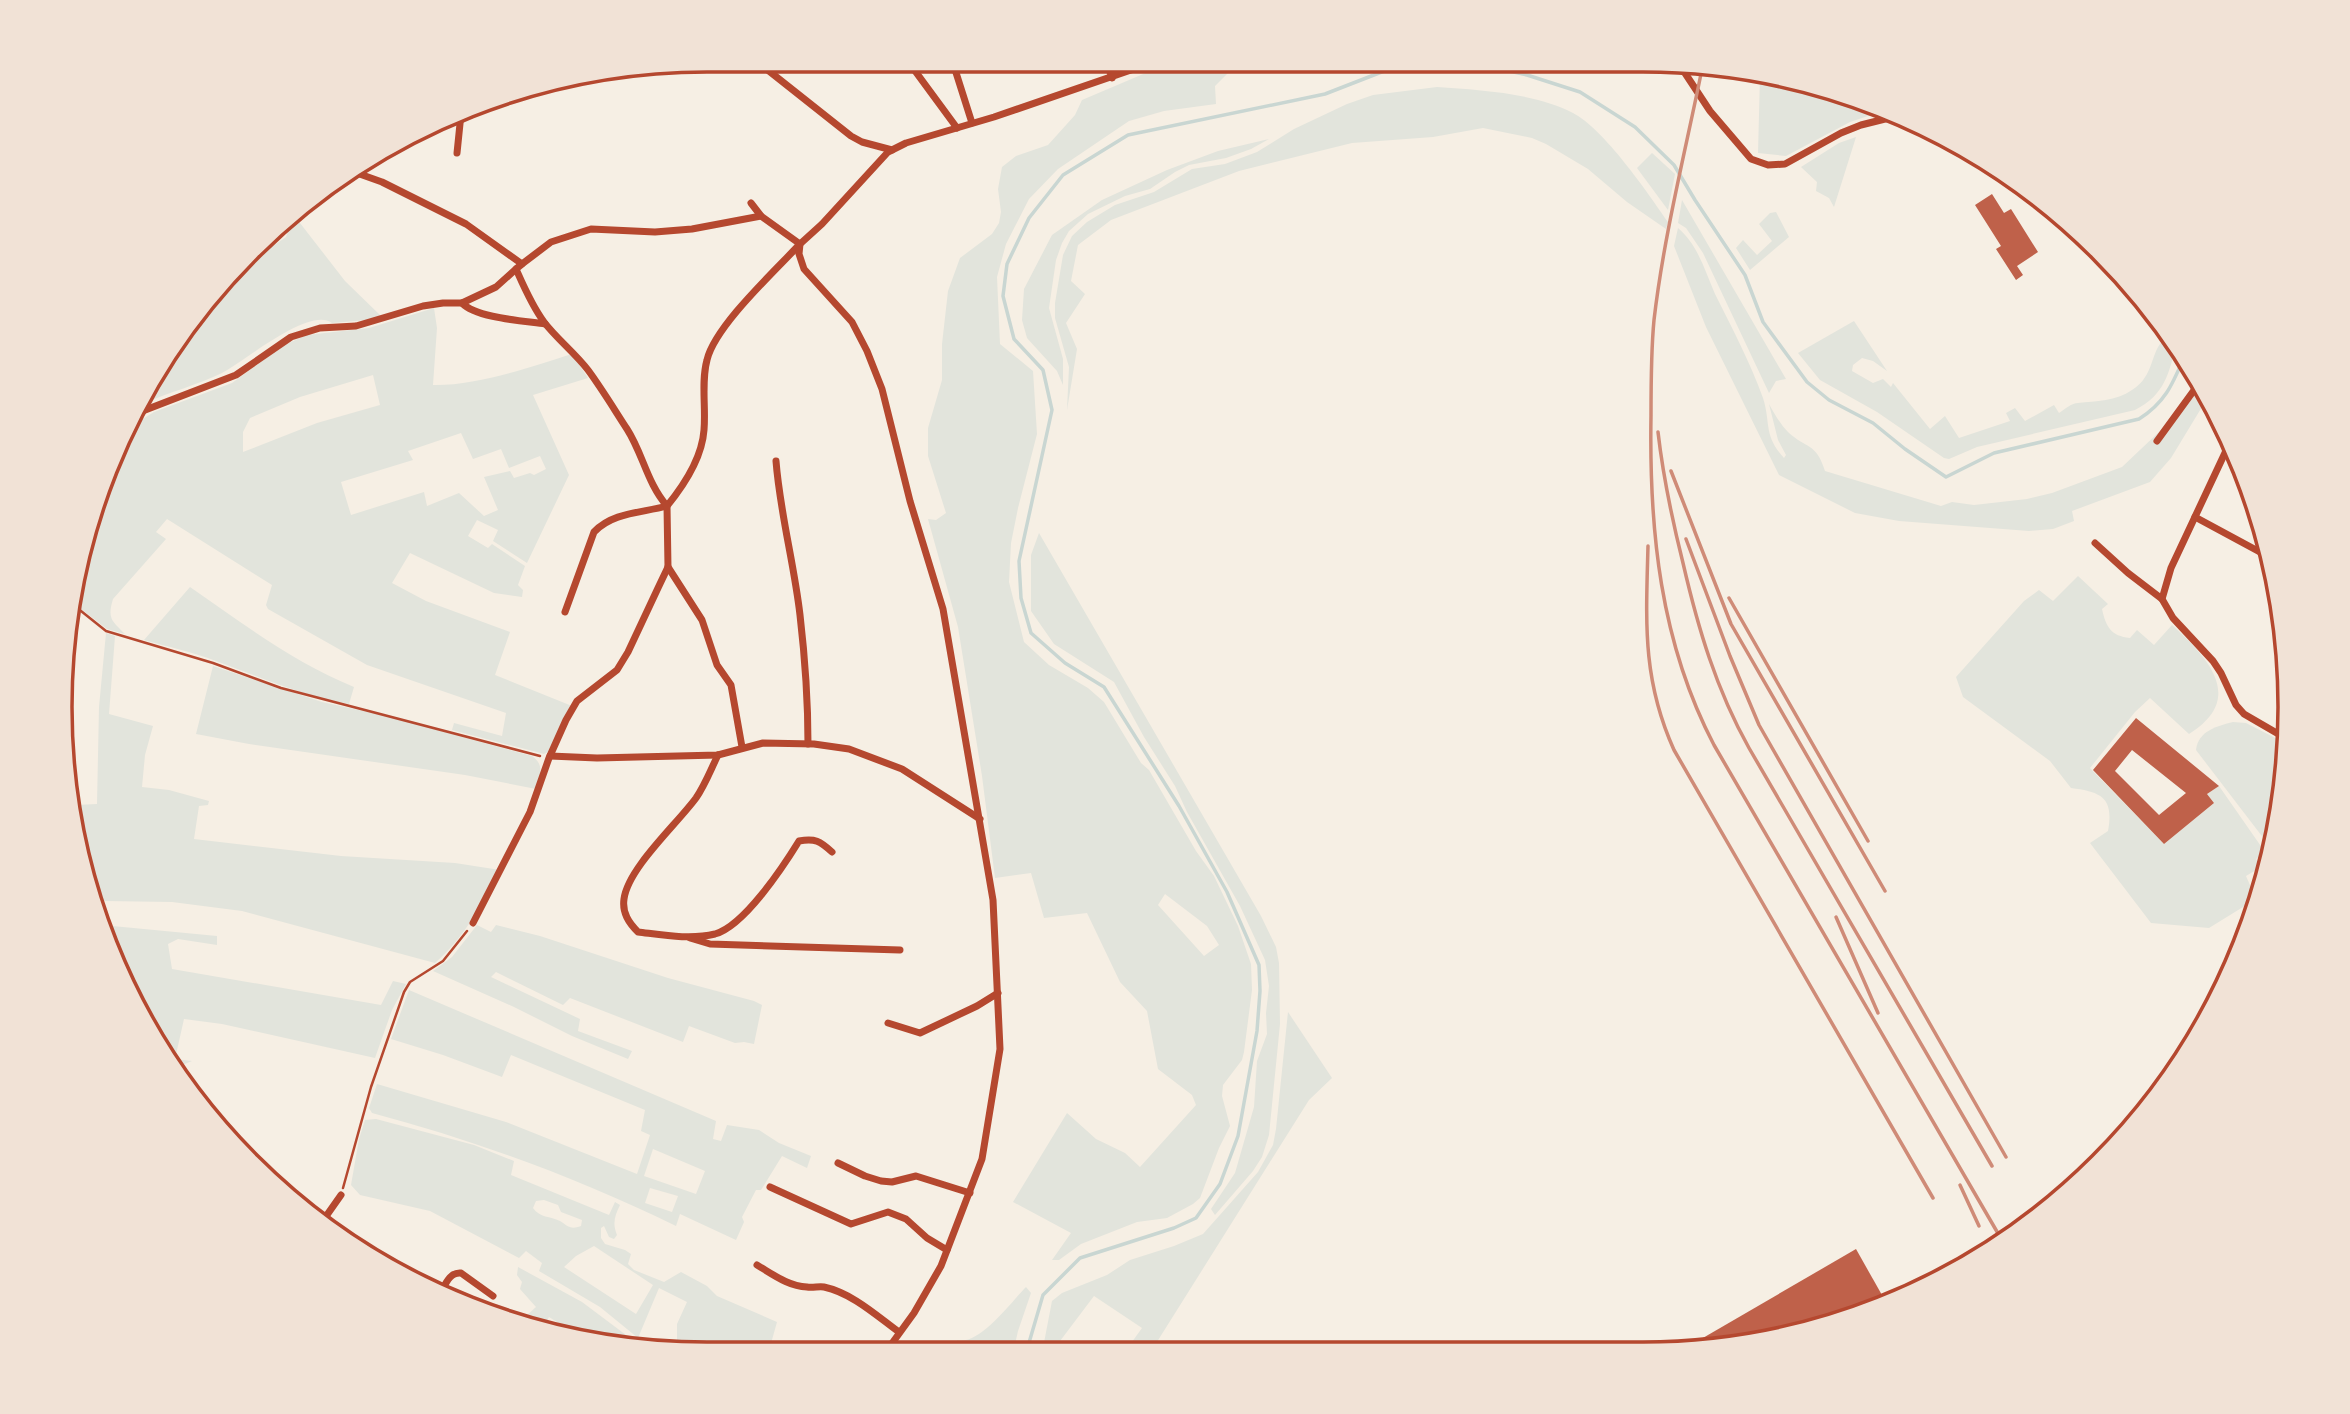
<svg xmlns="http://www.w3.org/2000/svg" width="2350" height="1414" font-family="Quicksand,sans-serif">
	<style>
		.green { fill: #e2e4dc; fill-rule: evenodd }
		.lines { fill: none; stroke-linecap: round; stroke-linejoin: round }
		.stream { stroke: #c9d6d2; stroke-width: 3.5 }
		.building { fill: #bf614a; fill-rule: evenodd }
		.path { stroke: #b5482f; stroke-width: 2.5 }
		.minor { stroke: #b5482f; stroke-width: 7 }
		.rail { stroke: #cf8b77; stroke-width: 3.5 }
		.rim { fill: none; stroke: #b5482f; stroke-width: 3.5 }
	</style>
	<rect width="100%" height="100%" fill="#f6efe4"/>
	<!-- green -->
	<g class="green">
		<path d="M1225 60H1242L1244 66 1230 71 1215 86 1216 104 1164 111 1129 121 1058 169 1029 199 1006 244 997 277 1000 344 1033 371 1037 434 1018 508 1011 543 1009 582 1024 642 1049 665 1088 688 1104 702 1141 763 1149 770 1196 851 1214 876 1238 926 1251 964 1252 990 1244 1052 1242 1060 1223 1085 1222 1096 1230 1126 1219 1148 1200 1198 1193 1204 1167 1218 1137 1222 1081 1244 1059 1260H1052L1071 1233 1013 1202 1067 1113 1096 1139 1125 1153 1140 1167 1196 1105 1192 1095 1158 1069 1147 1011 1120 982 1087 913 1044 918 1031 873 995 878 982 776 958 627 928 519 936 520 946 513 928 456V428L942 380V344L948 291 960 258 992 234 999 223 1001 212 998 189 1002 167 1016 156 1048 145 1075 115 1082 100 1155 69 1173 72 1201 69ZM1165 894 1207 926 1219 945 1204 956 1158 905Z"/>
		<polygon points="1760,76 1852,94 1879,108 1880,112 1850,122 1786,156 1758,153"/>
		<path d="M1437 87C1480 90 1535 93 1573 113 1604 129 1648 193 1668 222L1666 229 1627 202 1588 169 1546 144 1532 138 1483 128 1433 137 1352 143 1239 171 1111 220 1078 245 1071 281 1085 294 1066 323 1077 349 1067 410 1069 367 1055 318V303L1063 255 1072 236 1087 222 1115 205 1154 192 1192 169 1225 164 1257 152 1294 129 1347 104 1373 95Z"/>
		<polygon points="1856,137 1834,207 1829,198 1816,191 1817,182 1801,167 1839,143"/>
		<polygon points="1269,139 1251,149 1226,158 1189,165 1175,172 1150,189 1125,196 1088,214 1069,231 1062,243 1056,260 1049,308 1063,359 1063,385 1057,371 1027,338 1022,320 1024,289 1052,235 1102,200 1167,170 1218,151"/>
		<polygon points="1652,153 1675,174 1668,210 1637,168"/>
		<polygon points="1682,200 1786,379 1776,381 1769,393 1703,253 1686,228 1678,223"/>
		<polygon points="1776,212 1789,237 1750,270 1736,248 1743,240 1757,255 1772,241 1759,224 1770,213"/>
		<path d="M293 214 345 281 381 316 367 320 332 323C309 306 244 362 222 373 197 385 170 392 145 403L193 313 267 239 273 246 286 237 288 231 284 222Z"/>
		<path d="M1678 228C1698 245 1705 271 1715 294 1732 328 1750 362 1763 398 1771 423 1763 435 1784 458L1786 455 1778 440 1769 404C1774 413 1780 424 1788 432 1806 449 1816 442 1825 471L1941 506 1952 502 1974 505 2027 499 2052 493 2122 467 2160 431 2199 381 2208 397 2171 458 2150 482 2072 511 2074 521 2053 529 2029 531 1899 521 1855 513 1779 475 1706 327 1674 246Z"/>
		<path d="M2140 297 2177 342C2169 373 2165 395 2135 410L1977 447 1949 459 1944 458 1877 412 1820 380 1798 353 1854 321 1887 371 1873 361 1862 358 1853 365 1852 371 1873 383 1883 379 1891 387 1893 383 1930 429 1945 416 1959 438 2010 421 2006 413 2015 408 2025 421 2054 405 2059 413C2065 409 2072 403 2078 403 2096 401 2116 401 2132 390 2155 376 2150 351 2164 340Z"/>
		<path d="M434 308 437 328 433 385C476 386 531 367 572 354L588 378 533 395 569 475 527 563 493 541 498 530 477 520 468 536 488 548 492 544 525 566 518 585 523 590 522 597 494 593 410 553 392 583 426 601 510 632 495 675 572 706 548 752 544 754 452 730 454 723 502 736 506 713 367 665 268 609 266 605 272 585 167 519 156 532 166 539 113 599C107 619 112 621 125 634L107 629 76 605 94 499 133 425 154 412 232 383 284 345 307 335 369 328ZM373 375 380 405 317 423 243 452V432L250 418 300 397ZM461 433 473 459 501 449 509 468 540 456 546 469 534 475 530 473 514 478 510 471 484 477 498 510 484 516 459 493 427 506 424 492 351 515 341 482 413 460 408 451Z"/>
		<polygon points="1039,533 1261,916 1276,947 1279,963 1280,1024 1269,1135 1262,1157 1253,1171 1215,1215 1211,1209 1235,1173 1254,1107 1257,1061 1267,1034 1266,1013 1269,986 1265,960 1240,906 1187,812 1175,786 1144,737 1114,682 1054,644 1031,611 1031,555"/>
		<path d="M2078 576 2108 604 2102 609C2106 627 2111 636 2130 638L2137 630 2154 645 2172 625C2207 657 2247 698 2189 734L2150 698 2135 712 2090 768 2164 844 2214 803 2207 794 2219 786 2265 852 2256 859 2261 867 2246 876 2256 899 2209 928 2151 923 2090 843 2108 831C2114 798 2102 792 2071 788L2050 761 1963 697 1956 677 2024 601 2039 590 2053 601Z"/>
		<path d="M190 587C243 624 295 663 354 687L349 704C303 696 260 677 216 661 193 652 168 647 144 640Z"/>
		<path d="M106 633 115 636 109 714 153 726 145 755 142 787 169 790 209 801 208 805 199 806 194 839 341 856 455 863 500 870C481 905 465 937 435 963L242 911 172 902 104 901 102 925 217 936V945L178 939 168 944 172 969 381 1005 393 981 406 984 392 1010 375 1058 222 1024 184 1019 175 1059 192 1061 175 1068 94 916 76 805 97 804 99 707Z"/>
		<path d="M213 666 322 702 386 716 532 756C545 765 540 775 536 789L465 775 249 744 196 734Z"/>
		<path d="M2233 722 2246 723 2287 744 2278 834 2275 845 2271 848 2196 750C2198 731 2217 726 2233 722Z"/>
		<polygon points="477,925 491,932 496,925 540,936 668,978 754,1001 762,1005 754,1044 744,1042 735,1043 689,1026 683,1042 570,998 563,1005 496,972 491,977 580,1019 578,1031 632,1051 628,1059 572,1036 514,1007 433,971 452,957"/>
		<path d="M409 990 716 1121 713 1139 721 1141 727 1125 759 1130 779 1143 811 1156 807 1168 782 1156 761 1190H756L742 1217 744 1222 736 1240 680 1214 676 1226C578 1178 477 1141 372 1113L369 1108 377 1084 506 1122 637 1174 650 1135 641 1131 645 1110 511 1055 502 1077 443 1055 391 1039ZM653 1149 705 1171 696 1194 644 1176ZM650 1188 678 1196 672 1212 645 1203Z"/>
		<polygon points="1288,1012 1332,1078 1309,1100 1150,1353 1124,1353 1142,1328 1094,1296 1051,1353 1042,1353 1052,1301 1062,1293 1107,1275 1130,1260 1174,1246 1203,1234 1258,1172 1273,1145 1276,1129"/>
		<path d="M376 1119 474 1145 514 1161 511 1175 609 1215 615 1202 620 1205C615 1215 612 1223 617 1235L614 1239 609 1237 604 1226 601 1228V1238L605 1244 625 1250 631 1254 628 1264 634 1270 664 1282 681 1272 707 1286 717 1296 777 1322 770 1347 789 1353H731L732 1347 677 1342V1324L687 1302 659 1288 638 1338 600 1307 539 1271 542 1263 526 1251 519 1258 430 1211 360 1195 351 1185 359 1139 365 1120ZM544 1200 558 1205 561 1212 582 1220 581 1226C570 1230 568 1226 560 1221 550 1216 540 1218 533 1208L536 1201ZM594 1246 653 1285 636 1314 564 1267 576 1256Z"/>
		<polygon points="518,1267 582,1302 638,1344 667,1353 581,1337 549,1317 542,1329 537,1328 525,1317 536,1307 520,1289 522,1282 517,1275"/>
		<path d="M1026 1287 1031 1293 1018 1331 1013 1353H959L957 1340C979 1346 1011 1302 1026 1287Z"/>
	</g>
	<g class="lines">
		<!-- stream -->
		<g class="stream">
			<path d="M1463 61 1527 75 1580 92 1635 127 1674 165 1695 200 1745 275 1763 322 1807 382 1829 400 1873 423 1905 449 1946 477 1994 453 2139 419C2166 402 2173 383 2185 355"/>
			<polyline points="1026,1353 1043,1295 1080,1258 1174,1228 1196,1218 1220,1184 1238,1136 1257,1031 1260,991 1259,965 1227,892 1179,806 1104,687 1065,663 1031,633 1021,598 1019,561 1052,410 1043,370 1014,339 1003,296 1007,264 1029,218 1063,175 1128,135 1325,94 1397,66 1445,61"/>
		</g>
	</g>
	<!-- building -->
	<g class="building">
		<polygon points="1992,194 2004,213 2011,209 2038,252 2017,266 2023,275 2016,280 1996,249 2001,246 1975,205"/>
		<path d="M2136 718 2219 786 2207 794 2214 803 2164 844 2093 770ZM2132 750 2186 793 2159 815 2115 771Z"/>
		<polygon points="1856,1249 1887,1304 1851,1320 1677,1353"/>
	</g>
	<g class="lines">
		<!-- path -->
		<g class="path">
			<polyline points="76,607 106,631 213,663 281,688 540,756"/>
			<polyline points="343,1188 371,1087 404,992 410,982 443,961 467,931"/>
		</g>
		<!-- minor -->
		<g class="minor">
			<polyline points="755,60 851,136 862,142 892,150"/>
			<polyline points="907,60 957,128"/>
			<polyline points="952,60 972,123"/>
			<polyline points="1106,60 1112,78"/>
			<polyline points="1677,61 1710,111 1751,159 1768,165 1785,164 1841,133 1861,125 1897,116"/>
			<polyline points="457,153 461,114"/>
			<polyline points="354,172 382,182 466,224 522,264 551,242 591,229 655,232 692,229 761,216"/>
			<path d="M462 303C476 318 525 321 545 324"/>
			<polyline points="140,412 236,375 291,337 320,328 356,326 423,306 443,303 462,303 496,287 516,269"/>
			<polyline points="2157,441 2200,382"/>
			<path d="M776 461C780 513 794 563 800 615 805 658 808 701 808 744"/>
			<polyline points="2195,517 2271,558"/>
			<polyline points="2095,543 2128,573 2162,599 2173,618 2213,661 2221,673 2236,705 2244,714 2287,739"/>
			<polyline points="668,567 702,620 717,665 731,685 742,747"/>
			<polyline points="2162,599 2171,568 2231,440"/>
			<path d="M565 612 594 532C613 512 642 513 667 506 685 484 702 458 704 430 706 407 701 382 707 360 715 326 775 271 800 244L761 216 751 203"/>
			<path d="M718 755C711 769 705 785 696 798 677 824 628 868 624 899 622 913 629 923 638 932 663 935 690 940 715 934 744 926 783 867 799 841 815 838 820 841 832 852"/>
			<polyline points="550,756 597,758 718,755 763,743 814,744 849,749 902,769 980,819"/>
			<path d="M473 923 530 812 549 758 566 720 577 701 617 670 628 652 658 588 668 567 667 506C647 483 643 454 627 429 614 409 602 389 588 370 575 353 556 338 544 322 532 306 524 287 516 269L522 264"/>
			<polyline points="690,938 710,944 900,950"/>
			<polyline points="888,1023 920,1033 977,1006 998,993"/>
			<polyline points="838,1163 865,1176 881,1181 892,1182 916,1176 970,1193"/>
			<polyline points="770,1187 851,1224 888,1212 906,1219 927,1238 947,1250"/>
			<polyline points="322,1222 341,1195"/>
			<path d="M757 1265C774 1275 788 1286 807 1287 813 1288 819 1286 824 1287 852 1293 877 1316 899 1332"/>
			<path d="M441 1292C446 1283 450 1272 461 1273L493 1296"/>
			<polyline points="885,1353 914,1313 941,1266 982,1159 1000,1049 993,900 943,609 910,501 882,389 867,351 852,322 804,269 799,254 800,244 822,224 888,152 906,143 994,117 1160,60"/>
		</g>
		<!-- rail -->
		<g class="rail">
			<path d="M1703 64C1686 149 1664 234 1654 320 1651 351 1651 383 1651 415 1649 529 1660 642 1714 745L2003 1242"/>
			<path d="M1658 432C1663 476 1672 519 1683 563 1698 628 1716 689 1749 748L1992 1166"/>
			<polyline points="1671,471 1731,624 1885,891"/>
			<polyline points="1686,539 1730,656 1759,725 2006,1157"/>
			<path d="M1648 546C1646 622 1642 679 1674 750L1933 1198"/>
			<polyline points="1729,598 1868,841"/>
			<polyline points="1836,917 1878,1013"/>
			<polyline points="1960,1185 1979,1226"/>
		</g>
	</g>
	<!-- crop -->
	<path d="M0 0H2350V1414H0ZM707 72H1643A635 635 0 0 1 2278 707V707A635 635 0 0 1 1643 1342H707A635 635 0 0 1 72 707V707A635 635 0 0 1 707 72Z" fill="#f1e2d6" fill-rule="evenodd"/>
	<path class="rim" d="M707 72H1643A635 635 0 0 1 2278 707V707A635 635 0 0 1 1643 1342H707A635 635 0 0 1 72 707V707A635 635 0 0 1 707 72Z"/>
</svg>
